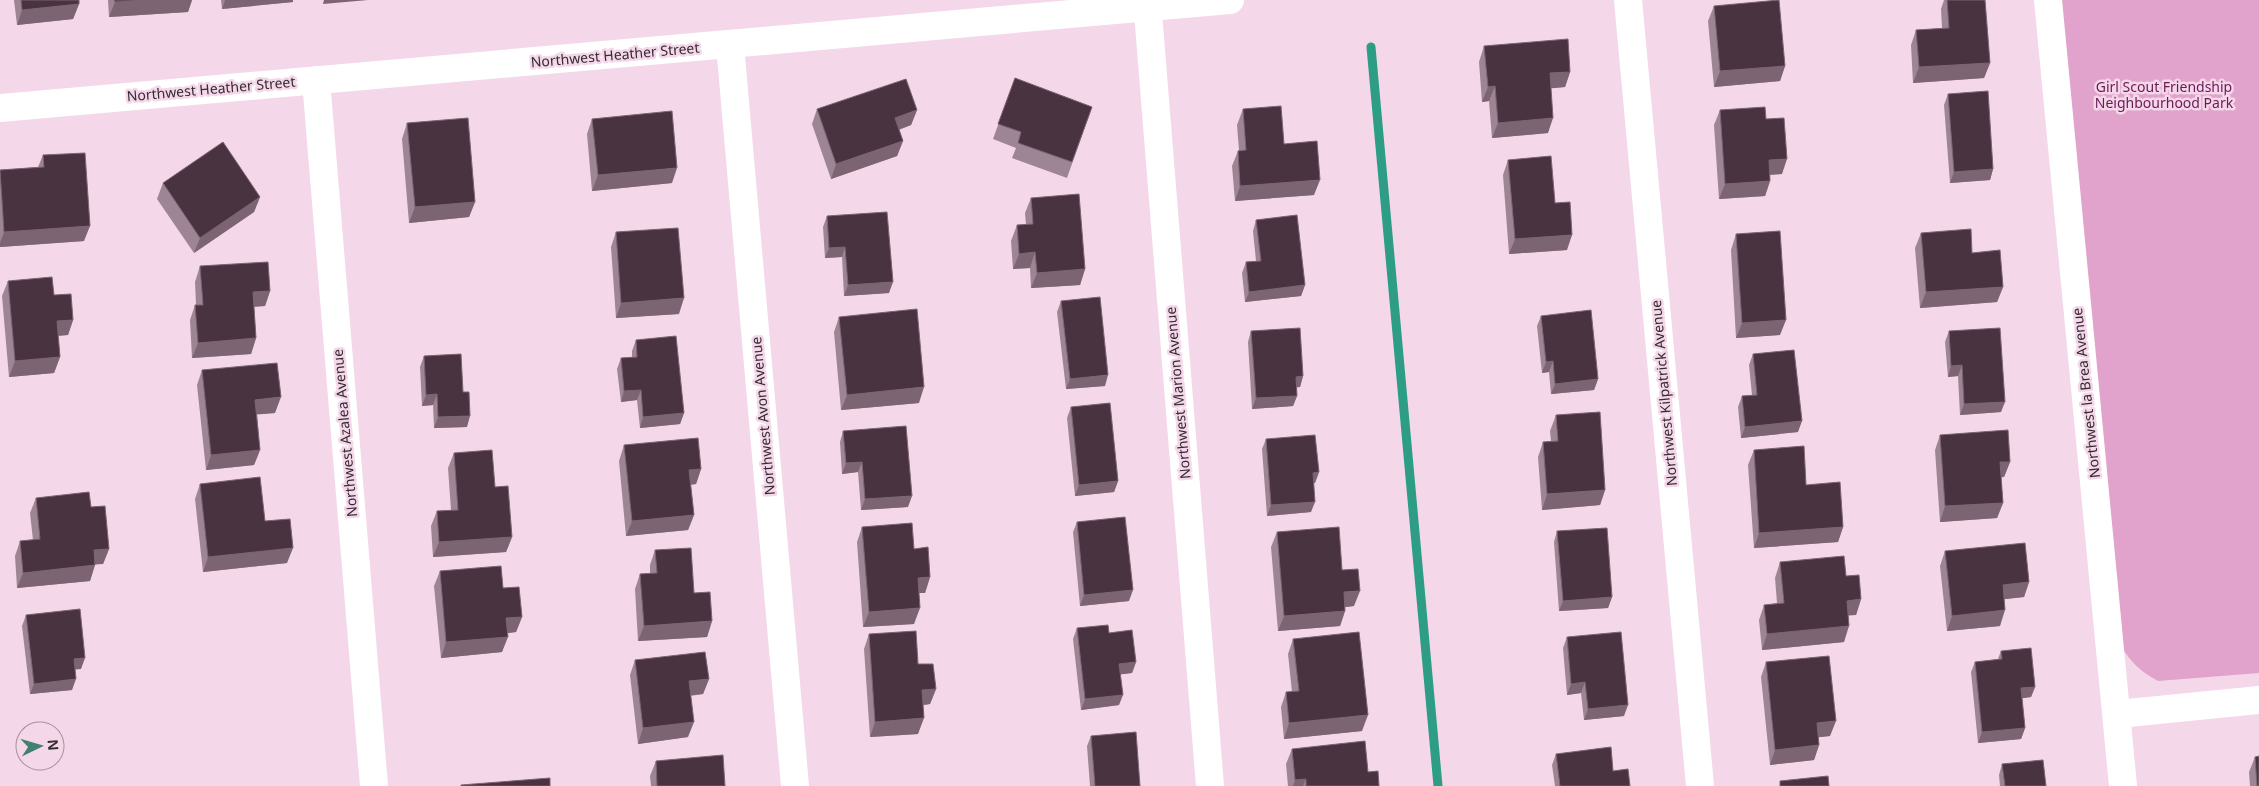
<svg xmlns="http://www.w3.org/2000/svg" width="2259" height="786" viewBox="0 0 2259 786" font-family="'Noto Sans',sans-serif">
<rect width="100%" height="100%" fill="#f4d7e9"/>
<!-- green -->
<path fill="#e1a2cc" d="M2060 0H2259V673L2158 681C2141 672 2132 663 2122 648Z"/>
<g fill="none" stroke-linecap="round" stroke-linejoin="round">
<!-- stream -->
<path stroke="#2e9d85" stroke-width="9" d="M1371 47 1438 786"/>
<!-- minor -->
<path stroke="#fff" stroke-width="28" d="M1147 0 1210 786
M1628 0 1700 786
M2048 0 2123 786
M730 45 795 786
M316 80 374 786
M0 108 1230 0
M2118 714 2259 700"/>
</g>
<!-- wall -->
<path fill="#9e8595" d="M14 0H79V4L73 19 17 25Z
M108 0H192L188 12 109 17Z
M221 0H293V2L222 9Z
M1944 0H1985L1990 63 1984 78 1913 83 1911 45 1916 30 1942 28 1941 9Z
M1714 6 1785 66 1780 81 1714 87 1708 21Z
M1484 46 1570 72 1565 87 1551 88 1548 133 1492 138 1489 101 1482 102 1479 62Z
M1015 78 1092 107 1067 178 1012 158 1016 148 993 139Z
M1948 94 1993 169 1990 180 1950 183 1944 105Z
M817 109 917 110 911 125 899 130 903 141 897 156 831 179 812 124Z
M1243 109 1284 144 1314 195 1235 201 1232 166 1238 151 1239 150 1237 125Z
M1720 110 1766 119 1782 174 1770 175V181L1765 196 1719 199 1714 125Z
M592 119 672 183 592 191 587 134Z
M407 123 475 202 469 217 409 223 402 139Z
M43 155 84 241 0 247V170L38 167Z
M1508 160 1555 203 1567 250 1509 254 1503 175Z
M163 183 260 197 254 212 194 253 157 199Z
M1031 198 1085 269 1080 285 1031 288 1030 268 1013 269 1011 241 1017 225H1026L1025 213Z
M827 216 889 293 844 296 842 257 825 258 823 227Z
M1256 220 1305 285 1301 296 1245 302 1242 273 1246 262 1256 261 1253 231Z
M616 232 679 314 616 318 611 247Z
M1921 233 1972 253 2003 287 1997 302 1920 308 1915 248Z
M1736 234 1780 335 1736 338 1731 250Z
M200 266 270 291 265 306 254 307 256 338 251 354 192 358 190 320 195 305H196L195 282Z
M8 281 54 295 73 320 68 335 58 336 60 357 54 373 9 377 2 296Z
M1061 301 1105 386 1066 389 1057 312Z
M1541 316 1598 379 1594 390 1551 394 1549 372 1542 373 1537 326Z
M839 317 919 403 841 410 834 332Z
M1251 331 1303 376 1300 387H1297V396L1293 406 1252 409 1248 342Z
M1949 331 2001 412 1960 415 1958 376 1948 377 1945 342Z
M636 340 684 413 680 424 640 428 637 400 621 402 617 369 621 358 632 357V351Z
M1753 354 1798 432 1741 438 1738 407 1742 396 1752 395 1749 365Z
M424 356 463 392 467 427 434 428 433 405 422 406 420 367Z
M202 370 275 413 257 414 260 450 254 465 206 470 197 385Z
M1071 407 1118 481 1114 492 1075 496 1067 418Z
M1556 415 1605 490 1600 505 1542 510 1538 457 1543 442 1551 441 1550 431Z
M843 431 908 507 861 510 858 472 842 474 840 442Z
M1940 435 2010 462 2004 477H2001L2003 503 1997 518 1940 522 1935 450Z
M1266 439 1319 472 1315 483H1314L1311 512 1267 516 1262 449Z
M624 445 701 469 696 484 691 485 694 515 688 530 626 536 619 461Z
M1754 450 1806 485 1843 527 1838 542 1754 548 1748 465Z
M454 453 495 487 512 537 506 552 433 557 431 526 437 511 451 510 448 468Z
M200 484 265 521 287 563 203 572 195 499Z
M36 498 91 507 109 549 103 564H95L90 581 17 588 15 556 20 541 33 540 30 513Z
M1077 522 1129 601 1080 606 1073 532Z
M862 527 914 549 930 577 925 593H919L914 624 863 627 857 542Z
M1557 531 1612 597 1608 608 1559 611 1554 542Z
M1277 532 1342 570 1354 606 1345 607V611L1340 626 1278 631 1271 547Z
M655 550 694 593 712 621 707 637 638 641 635 589 640 574 650 573V565Z
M1945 551 2029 582 2024 597 2004 599 2000 626 1947 631 1940 566Z
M1780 562 1846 576 1861 599 1856 615H1848L1844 642 1762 650 1759 620 1764 605 1777 603 1775 578Z
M440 571 503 588 522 617 516 632 507 633 502 652 441 658 434 586Z
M26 615 81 669H75L72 690 30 694 22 626Z
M1077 628 1109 633 1136 662 1132 673 1121 674 1119 705 1081 710 1073 639Z
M869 634 918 664 936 689 930 704 923 705 918 734 870 737 864 649Z
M1567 637 1624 716 1584 720 1581 693 1567 695 1563 648Z
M1293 639 1362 731 1284 739 1281 707 1286 692H1292L1288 654Z
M2001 651 2035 687 2031 697 2022 698 2025 728 2021 739 1978 743 1971 672 1975 662 1998 659Z
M635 660 709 679 703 694 690 696 688 737 638 744 630 675Z
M1766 662 1830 736 1818 737 1819 745 1814 760 1770 765 1761 677Z
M1091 736 1140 786H1090L1087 746Z
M1292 749 1368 772 1379 786H1288L1286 764Z
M1556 754 1613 771 1630 786H1555L1552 765Z
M2255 757 2259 786H2250L2249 772Z
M656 761 725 786H651L650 776Z
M2002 764 2046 786H2000L1999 775Z"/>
<!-- shaded-wall -->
<path fill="#7c6473" d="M145 0H192L188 12 109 17 115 2Z
M225 0H293V2L222 9Z
M324 0H368L323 4Z
M79 4 73 19 17 25 22 10Z
M1990 63 1984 78 1913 83 1919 67Z
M1785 66 1780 81 1714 87 1720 71Z
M1570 72 1565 87 1544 89 1550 73Z
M1495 86 1489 101 1482 102 1488 87Z
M917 110 911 125 889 133 895 118Z
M1553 118 1548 133 1492 138 1498 123Z
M903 141 897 156 831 179 836 164Z
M1787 159 1782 174 1763 175 1769 160Z
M677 168 672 183 592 191 598 175Z
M1993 169 1990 180 1950 183 1954 172Z
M1320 180 1314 195 1235 201 1240 186Z
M1770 181 1765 196 1719 199 1725 184Z
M260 197 254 212 194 253 200 238Z
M475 202 469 217 409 223 415 207Z
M90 226 84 241 0 247V243L4 232Z
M1572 235 1567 250 1509 254 1515 239Z
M845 247 842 257 825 258 829 248Z
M1035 252 1030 268 1013 269 1019 254Z
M1085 269 1080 285 1031 288 1037 273Z
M893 282 889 293 844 296 848 285Z
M1305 285 1301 296 1245 302 1249 292Z
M2003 287 1997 302 1920 308 1926 292Z
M270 291 265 306 247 307 253 292Z
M684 298 679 314 616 318 621 303Z
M73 320 68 335 52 336 57 321Z
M1786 320 1780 335 1736 338 1742 323Z
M256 338 251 354 192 358 198 343Z
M60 357 54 373 9 377 15 361Z
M1553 361 1549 372 1542 373 1546 362Z
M1962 365 1958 376 1948 377 1951 366Z
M1108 375 1105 386 1066 389 1070 379Z
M1303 376 1300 387 1292 388 1296 377Z
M1598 379 1594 390 1551 394 1555 384Z
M924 387 919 403 841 410 847 395Z
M641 390 637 400 621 402 624 391Z
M437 394 433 405 422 406 426 395Z
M1297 396 1293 406 1252 409 1256 398Z
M281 397 275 413 250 415 255 400Z
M2005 402 2001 412 1960 415 1964 404Z
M684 413 680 424 640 428 643 417Z
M470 416 467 427 434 428 438 417Z
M1802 421 1798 432 1741 438 1745 427Z
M260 450 254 465 206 470 211 455Z
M862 462 858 472 842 474 846 463Z
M2000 462H2010L2004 477 1994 478Z
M701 469 696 484 684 485 689 470Z
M1319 472 1315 483H1309L1313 473Z
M1118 481 1114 492 1075 496 1079 485Z
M1605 490 1600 505 1542 510 1547 494Z
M912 496 908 507 861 510 865 499Z
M1315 502 1311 512 1267 516 1271 505Z
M2003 503 1997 518 1940 522 1945 506Z
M694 515 688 530 626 536 632 521Z
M1843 527 1838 542 1754 548 1759 533Z
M512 537 506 552 433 557 439 542Z
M293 548 287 563 203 572 208 557Z
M109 549 103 564 88 565 94 550Z
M95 565 90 581 17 588 23 573Z
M930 577 925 593H912L918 578Z
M2029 582 2024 597 1997 600 2003 585Z
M1133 590 1129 601 1080 606 1084 595Z
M1360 591 1354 606 1338 608 1344 592Z
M1612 597 1608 608 1559 611 1563 601Z
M1861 599 1856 615 1841 616 1847 601Z
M920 608 914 624 863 627 869 612Z
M2005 610 2000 626 1947 631 1952 616Z
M1345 611 1340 626 1278 631 1284 616Z
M522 617 516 632 500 634 506 618Z
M712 621 707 637 638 641 644 626Z
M1849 626 1844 642 1762 650 1767 634Z
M508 637 502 652 441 658 446 642Z
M85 658 81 669 70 670 74 659Z
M1136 662 1132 673 1116 675 1119 664Z
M76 679 72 690 30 694 34 684Z
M709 679 703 694 683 696 689 681Z
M1585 682 1581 693 1567 695 1571 684Z
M2035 687 2031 697 2017 699 2021 688Z
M936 689 930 704 916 706 922 690Z
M1123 695 1119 705 1081 710 1085 699Z
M1628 705 1624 716 1584 720 1588 709Z
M1368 715 1362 731 1284 739 1289 723Z
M924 718 918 734 870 737 875 722Z
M1836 721 1830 736 1812 738 1817 723Z
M694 722 688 737 638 744 643 728Z
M2025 728 2021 739 1978 743 1982 732Z
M1819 745 1814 760 1770 765 1775 750Z
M1306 779 1303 786H1293L1295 780Z"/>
<!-- building -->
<path fill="#493341" stroke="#7c6473" d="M21 0H79V4L22 10Z
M114 0H145L115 2Z
M1779 0 1785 66 1720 71 1714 6Z
M1947 0H1985L1990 63 1919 67 1916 30 1949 28Z
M1568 39 1570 72 1550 73 1553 118 1498 123 1495 86 1488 87 1484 46Z
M1015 78 1092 107 1072 162 1018 143 1021 132 998 124Z
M906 79 917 110 895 118 903 141 836 164 817 109Z
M1988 91 1993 169 1954 172 1948 94Z
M1281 106 1284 144 1317 141 1320 180 1240 186 1238 151 1246 150 1243 109Z
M1765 107 1766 119 1784 118 1787 159 1769 160 1770 181 1725 184 1720 110Z
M672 111 677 168 598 175 592 119Z
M468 118 475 202 415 207 407 123Z
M223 142 260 197 200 238 163 183Z
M85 153 90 226 4 232 0 170 44 167 43 155Z
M1551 156 1555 203 1570 202 1572 235 1515 239 1508 160Z
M1079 194 1085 269 1037 273 1035 252 1019 254 1017 225 1033 224 1031 198Z
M887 212 893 282 848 285 845 247 829 248 827 216Z
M1297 215 1305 285 1249 292 1246 262 1261 261 1256 220Z
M678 228 684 298 621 303 616 232Z
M1971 229 1972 253 2000 250 2003 287 1926 292 1921 233Z
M1780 231 1786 320 1742 323 1736 234Z
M268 262 270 291 253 292 256 338 198 343 195 305H203L200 266Z
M52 277 54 295 71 294 73 320 57 321 60 357 15 361 8 281Z
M1100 297 1108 375 1070 379 1061 301Z
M917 309 924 387 847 395 839 317Z
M1591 310 1598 379 1555 384 1553 361 1546 362 1541 316Z
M1300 328 1303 376 1296 377 1297 396 1256 398 1251 331Z
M2000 328 2005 402 1964 404 1962 365 1951 366 1949 331Z
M676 336 684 413 643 417 641 390 624 391 621 358 637 357 636 340Z
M1794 350 1802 421 1745 427 1742 396 1757 395 1753 354Z
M461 354 463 392H469L470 416 438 417 437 394 426 395 424 356Z
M277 363 281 397 255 400 260 450 211 455 202 370Z
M1110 403 1118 481 1079 485 1071 407Z
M1600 412 1605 490 1547 494 1543 442 1558 441 1556 415Z
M906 426 912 496 865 499 862 462 846 463 843 431Z
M2008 430 2010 462H2000L2003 503 1945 506 1940 435Z
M1315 435 1319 472 1313 473 1315 502 1271 505 1266 439Z
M698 438 701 469 689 470 694 515 632 521 624 445Z
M1804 446 1806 485 1840 482 1843 527 1759 533 1754 450Z
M492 450 495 487 508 486 512 537 439 542 437 511 458 510 454 453Z
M260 477 265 521 290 519 293 548 208 557 200 484Z
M89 492 91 507 105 506 109 549 94 550 95 565 23 573 20 541 40 539 36 498Z
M1125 517 1133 590 1084 595 1077 522Z
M912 523 914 549 928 547 930 577 918 578 920 608 869 612 862 527Z
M1339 527 1342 570 1358 569 1360 591 1344 592 1345 611 1284 616 1277 532Z
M1607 528 1612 597 1563 601 1557 531Z
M2025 543 2029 582 2003 585 2005 610 1952 616 1945 551Z
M691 548 694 593 710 592 712 621 644 626 640 574 657 573 655 550Z
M1844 556 1846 576 1859 575 1861 599 1847 601 1849 626 1767 634 1764 605 1784 603 1780 562Z
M501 566 503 588 519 587 522 617 506 618 508 637 446 642 440 571Z
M80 609 85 658 74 659 76 679 34 684 26 615Z
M1108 625 1109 633 1132 630 1136 662 1119 664 1123 695 1085 699 1077 628Z
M916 631 918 664H933L936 689 922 690 924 718 875 722 869 634Z
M1359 632 1368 715 1289 723 1286 692 1299 691 1293 639Z
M1621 632 1628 705 1588 709 1585 682 1571 684 1567 637Z
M2031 648 2035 687 2021 688 2025 728 1982 732 1975 662 2002 659 2001 651Z
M705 652 709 679 689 681 694 722 643 728 635 660Z
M1829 656 1836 721 1817 723 1819 745 1775 750 1766 662Z
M1136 732 1140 786H1095L1091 736Z
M1365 741 1368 772 1378 771 1379 786H1306V779L1295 780 1292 749Z
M1611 747 1613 771 1628 769 1630 786H1560L1556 754Z
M723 755 725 786H657L656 761Z
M2259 756V786H2257L2255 757Z
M2043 760 2046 786H2005L2002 764Z
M1828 776 1829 786H1780V781Z
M550 778V786H461V785Z"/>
<g text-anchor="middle" stroke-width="5" stroke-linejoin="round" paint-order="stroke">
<!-- street labels -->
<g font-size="14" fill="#352b31" stroke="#f4d7e9">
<text transform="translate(615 55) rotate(-5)" y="5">Northwest Heather Street</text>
<text transform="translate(211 89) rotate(-5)" y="5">Northwest Heather Street</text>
<text transform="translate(1178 393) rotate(-95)" y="5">Northwest Marion Avenue</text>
<text transform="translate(1664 393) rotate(-95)" y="5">Northwest Kilpatrick Avenue</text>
<text transform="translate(2086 393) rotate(-96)" y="5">Northwest la Brea Avenue</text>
<text transform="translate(763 416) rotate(-95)" y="5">Northwest Avon Avenue</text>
<text transform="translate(345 433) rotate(-95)" y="5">Northwest Azalea Avenue</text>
</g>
<!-- park labels -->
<g font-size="14" fill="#6c1957" stroke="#f4d7e9">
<text x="2164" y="92">Girl Scout Friendship<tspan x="2164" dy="16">Neighbourhood Park</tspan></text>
</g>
</g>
<!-- north arrow -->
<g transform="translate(40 746) rotate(85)"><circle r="24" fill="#f4d7e9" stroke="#a8929f"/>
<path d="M0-4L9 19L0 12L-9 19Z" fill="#418170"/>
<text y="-8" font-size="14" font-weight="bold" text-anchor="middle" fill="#352b31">N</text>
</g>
</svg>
